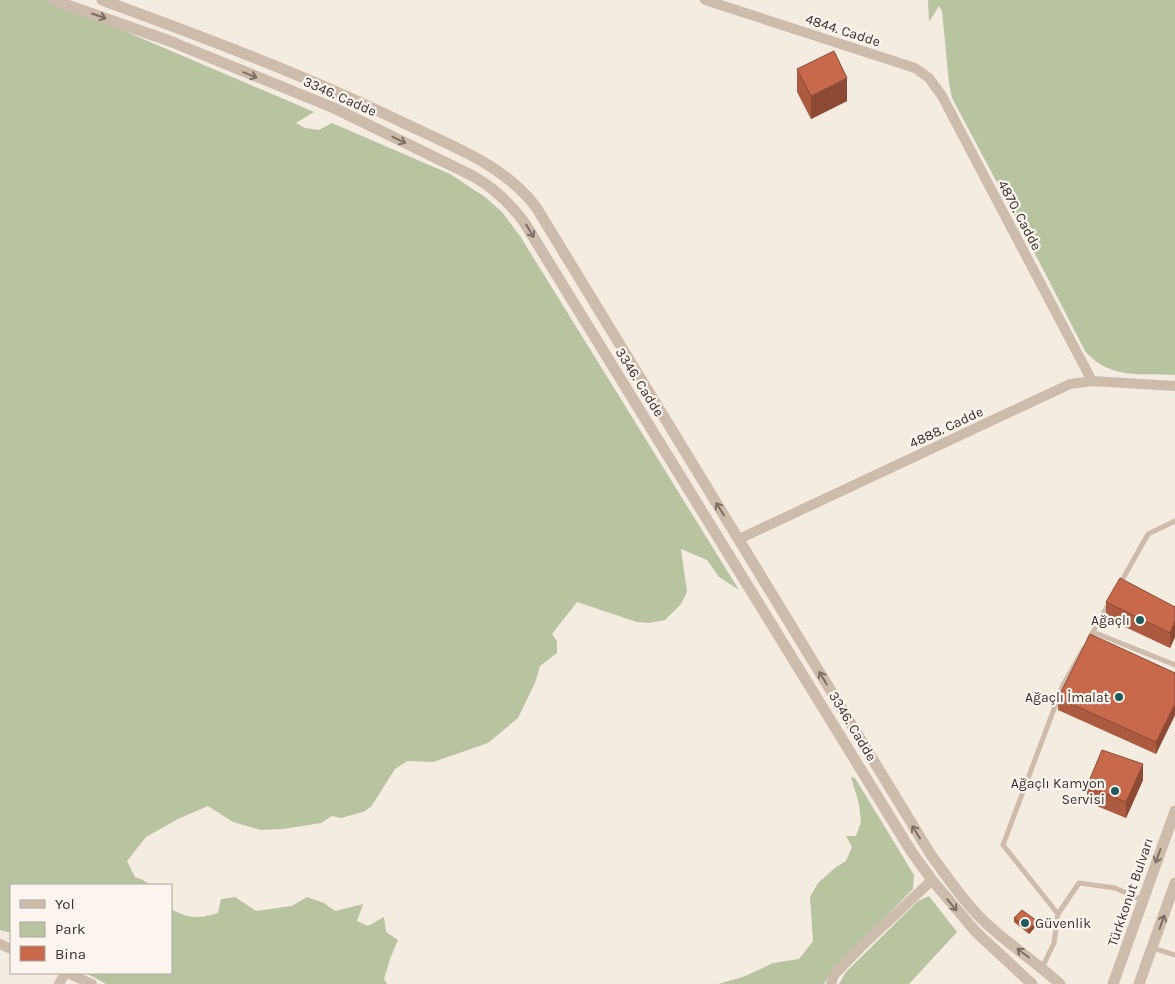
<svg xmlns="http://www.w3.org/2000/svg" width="1175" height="984" viewBox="0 0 1175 984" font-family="Karla,sans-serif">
<rect width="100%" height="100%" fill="#f4ebe1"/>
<!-- green -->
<path fill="#b8c4a0" d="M0 0H52L314 112 296 123 305 128 319 130 332 123 450 174 485 197 502 212 520 236 739 590 719 577 707 560 681 549 687 592 681 604 665 620 649 623 637 622 577 602 552 634 557 641V653L540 666 535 683 518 718 488 743 433 762 407 761 395 769 371 807 363 812 341 818 332 816 321 823 283 829 261 830 233 822 208 806 178 819 146 837 127 861 135 877 143 880 150 885H11V933L0 930Z
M928 0H1175V375C1141 373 1110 380 1085 351L1043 269 952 98 949 83 942 11 939 6 929 22Z
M851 777 855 778 914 875 913 889 834 969 824 984H718L743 977 773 963 799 959 813 941 810 897 818 883 836 867 846 861 852 847 846 836H856L861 822 859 804Z
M929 896 957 932 909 984H839L846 972 918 901Z
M235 897 256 911 292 906 307 897 324 903 335 911 363 904 357 921 368 926 384 917 386 932 398 940 390 959 384 979 387 984H106L86 973H171V909C190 919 197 919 218 913L221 899Z"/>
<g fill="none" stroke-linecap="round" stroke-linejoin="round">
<!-- service -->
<path stroke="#cdbbac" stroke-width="5" d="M1120 584 1148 534 1175 521
M1093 632 1175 665
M1089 639 1108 605
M1058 914 1079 883 1115 888 1142 900
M1153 948 1175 955
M1042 968 1054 943 1058 914 1003 845 1063 685 1084 648"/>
<!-- minor -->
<path stroke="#cdbbac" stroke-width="10" d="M705 0 915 68 929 78 942 96 1092 381
M739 539 1070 384 1092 381 1175 386
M0 944 11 949
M67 973 92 984
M59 984 65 973
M831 984 834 975 863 945 932 880"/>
<!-- tertiary -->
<path stroke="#cdbbac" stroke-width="11" d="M53 0 167 40 334 108 473 176C494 188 510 203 524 222L911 851 932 880 976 932 1032 984
M102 0C206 38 310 77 410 126 455 147 505 166 536 207L931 855C949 879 966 905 988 925 1011 946 1037 963 1060 984
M1113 984 1175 811
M1139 984 1175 883"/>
</g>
<!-- wall -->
<path fill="#ac5a40" d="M797 69 847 101 811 119 797 92Z
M1106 602 1175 607V637L1170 648 1106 618Z
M1175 673V715L1156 754 1058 710V698Z
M1143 780 1126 818 1087 802V786Z
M1014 918 1037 925 1029 934 1014 922Z"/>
<!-- shaded-wall -->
<path fill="#8c4a34" d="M847 78V101L811 119V96Z
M1175 621V637L1170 648V633Z
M1175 704V715L1156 754V742Z
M1143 764V780L1126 818V802Z
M1037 921V925L1029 934V930Z"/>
<!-- building -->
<path fill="#c8694b" stroke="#8c4a34" d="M834 51 847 78 811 96 797 69Z
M1120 578 1175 607V621L1170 633 1106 602Z
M1090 634 1175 673V704L1156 742 1058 698Z
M1102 750 1143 764 1126 802 1087 786Z
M1022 910 1037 921 1029 930 1014 918Z"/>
<!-- one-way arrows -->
<defs><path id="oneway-shaft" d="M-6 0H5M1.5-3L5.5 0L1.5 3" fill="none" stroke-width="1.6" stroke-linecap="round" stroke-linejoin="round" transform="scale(1.25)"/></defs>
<g stroke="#7d6f65">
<use href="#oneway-shaft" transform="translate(99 16) rotate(19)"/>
<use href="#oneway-shaft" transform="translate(250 75) rotate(22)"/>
<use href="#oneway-shaft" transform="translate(399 140) rotate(26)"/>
<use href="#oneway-shaft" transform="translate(530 231) rotate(59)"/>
<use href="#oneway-shaft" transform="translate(720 509) rotate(-122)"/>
<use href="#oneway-shaft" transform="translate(823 678) rotate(-121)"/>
<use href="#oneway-shaft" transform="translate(916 832) rotate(-122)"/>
<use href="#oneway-shaft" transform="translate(1158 856) rotate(110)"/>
<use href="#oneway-shaft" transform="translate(952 905) rotate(50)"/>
<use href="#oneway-shaft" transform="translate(1162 922) rotate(-70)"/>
<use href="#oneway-shaft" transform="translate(1023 953) rotate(-143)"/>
</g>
<!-- markers -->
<g fill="#1f5a5e" stroke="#fbf5ee" stroke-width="2">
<circle cx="1140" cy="620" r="5"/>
<circle cx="1119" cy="697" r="5"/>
<circle cx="1115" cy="791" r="5"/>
<circle cx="1025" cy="923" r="5"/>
</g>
<g text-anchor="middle" stroke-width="4.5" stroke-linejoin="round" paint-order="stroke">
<!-- street labels -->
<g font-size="14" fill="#3b302b" stroke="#fbf5ee">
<text transform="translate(843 30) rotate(18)" y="5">4844. Cadde</text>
<text transform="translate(340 96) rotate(24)" y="5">3346. Cadde</text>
<text transform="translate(1020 215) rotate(62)" y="5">4870. Cadde</text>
<text transform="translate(640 382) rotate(58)" y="5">3346. Cadde</text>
<text transform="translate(946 427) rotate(-25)" y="5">4888. Cadde</text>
<text transform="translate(853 726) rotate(59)" y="5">3346. Cadde</text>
<text transform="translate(1130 892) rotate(-71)" y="5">Türkkonut Bulvarı</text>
</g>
<!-- poi labels -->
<g font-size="14" fill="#3b302b" stroke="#fbf5ee" text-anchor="end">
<text x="1130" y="625">Ağaçlı</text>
<text x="1109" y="702">Ağaçlı İmalat</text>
<text x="1105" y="788">Ağaçlı Kamyon<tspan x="1105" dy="16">Servisi</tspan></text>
<text x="1035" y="928" text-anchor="start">Güvenlik</text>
</g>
</g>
<!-- legend -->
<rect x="10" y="884" width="162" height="90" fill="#fbf5ee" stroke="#aea6a0"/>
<rect x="20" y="900" width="25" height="8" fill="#cdbbac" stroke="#aea6a0"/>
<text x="55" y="909" font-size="15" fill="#3b302b">Yol</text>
<rect x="20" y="922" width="25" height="15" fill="#b8c4a0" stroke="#aea6a0"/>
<text x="55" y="934" font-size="15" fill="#3b302b">Park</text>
<rect x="20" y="946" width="25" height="15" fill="#c8694b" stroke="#aea6a0"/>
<text x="55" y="959" font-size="15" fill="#3b302b">Bina</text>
</svg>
